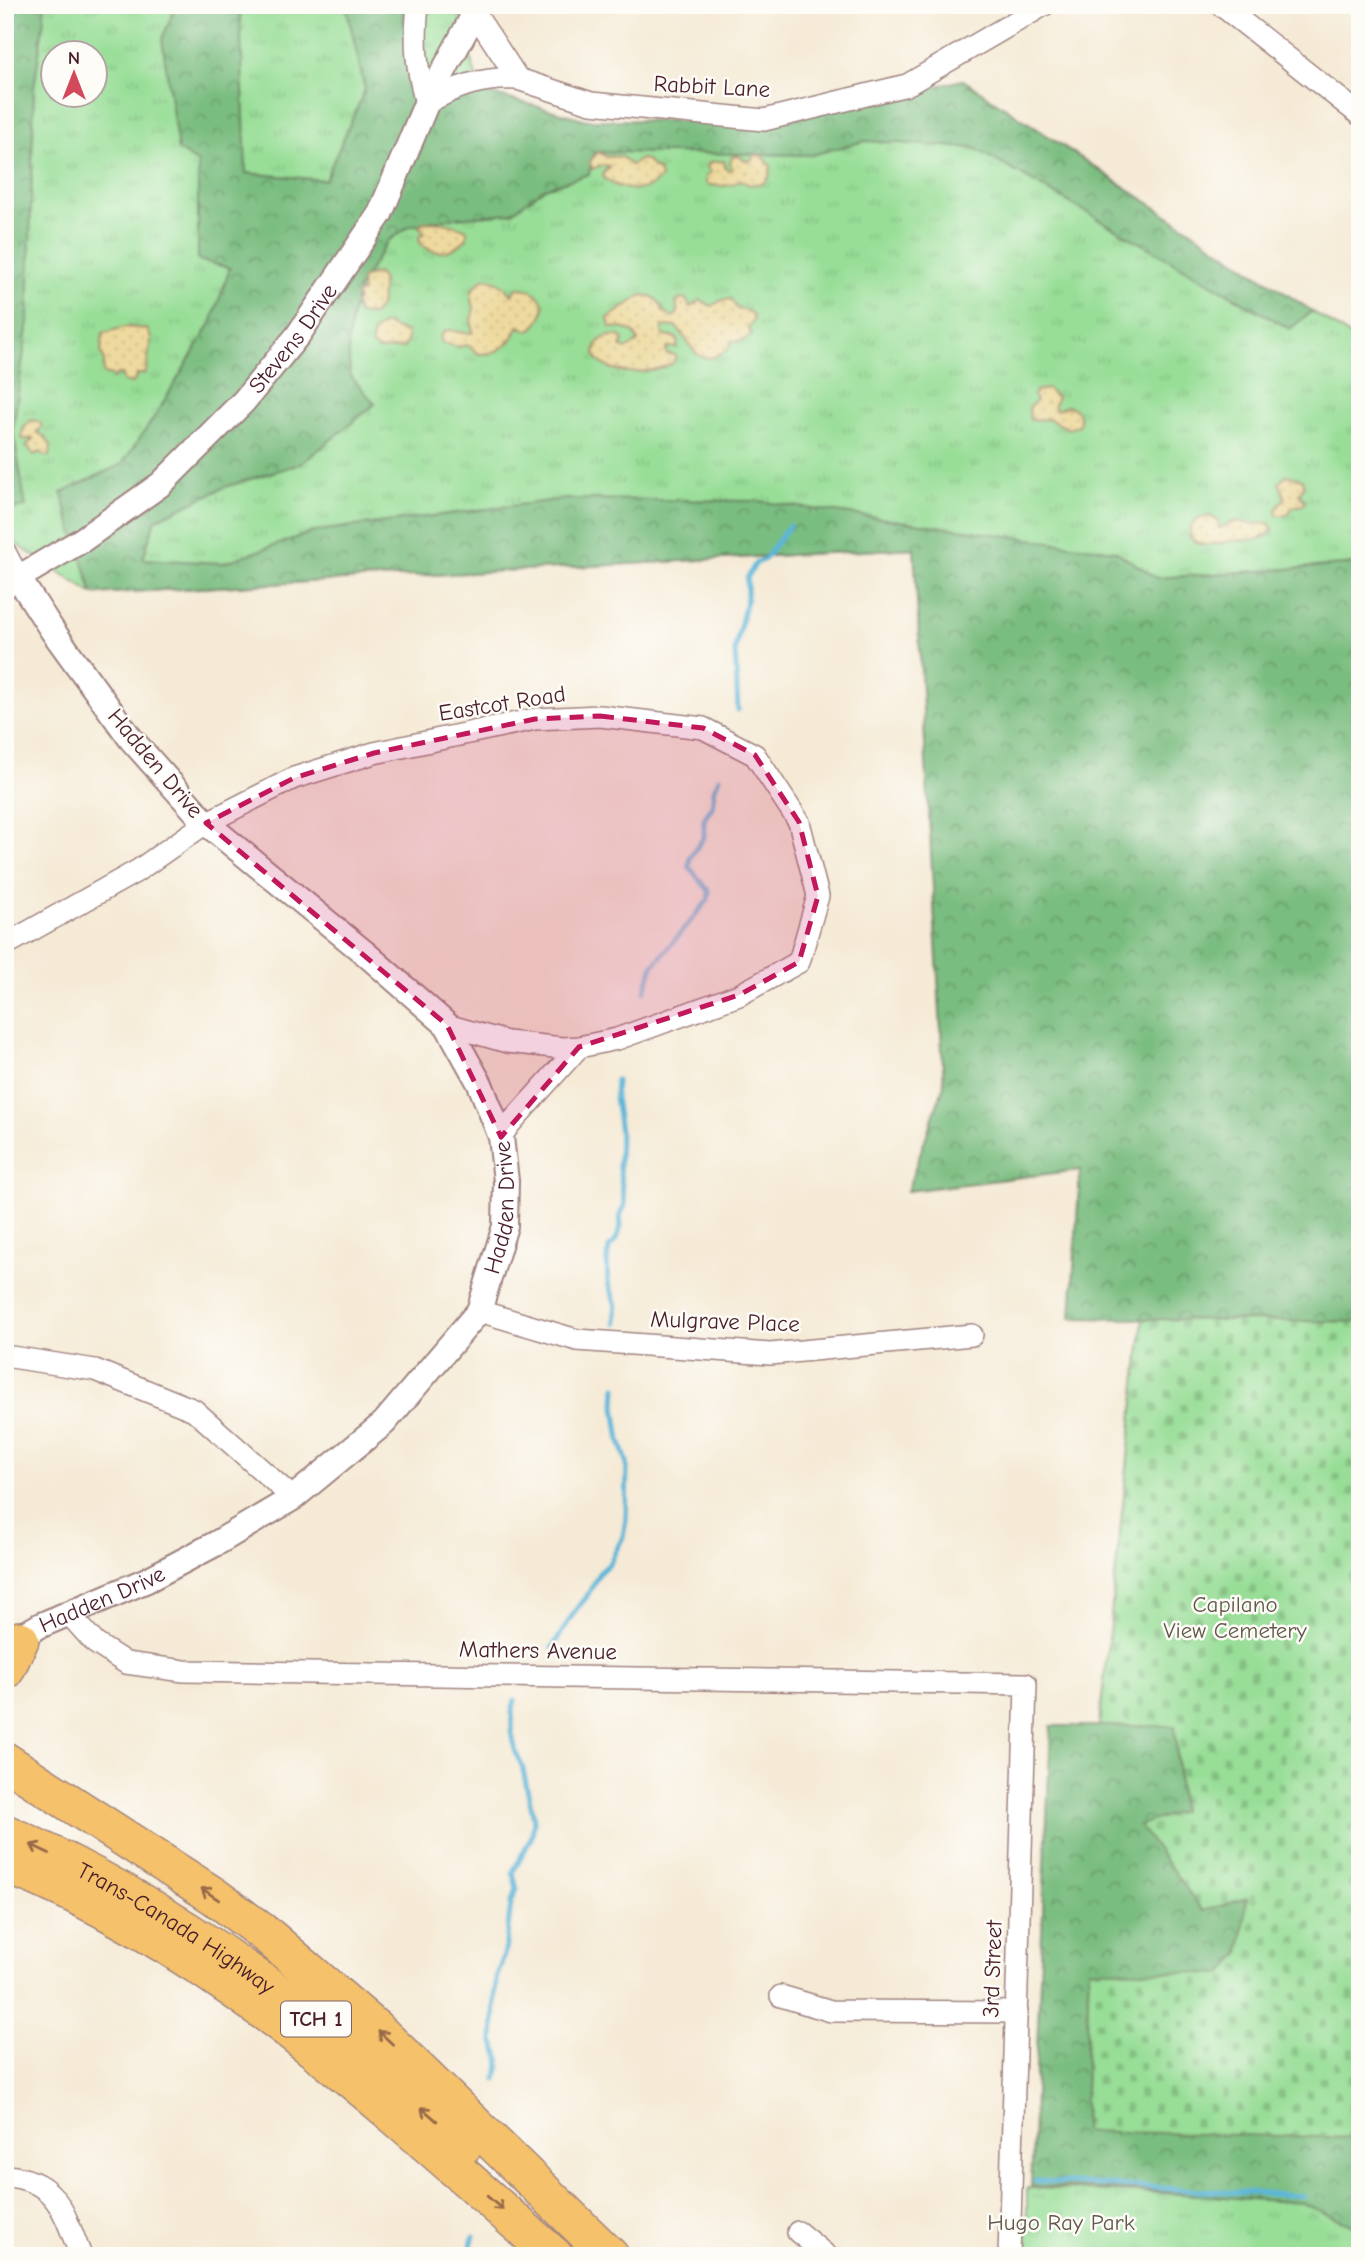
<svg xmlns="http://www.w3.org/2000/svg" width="1365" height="2261" viewBox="0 0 1365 2261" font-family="'Comic Neue',sans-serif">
<defs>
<pattern id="grass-tufts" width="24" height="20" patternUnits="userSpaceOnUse" patternTransform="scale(1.75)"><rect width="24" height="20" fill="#98de97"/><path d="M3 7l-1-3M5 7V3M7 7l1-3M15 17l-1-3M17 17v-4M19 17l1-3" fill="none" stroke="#84be82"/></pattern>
<pattern id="forest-crowns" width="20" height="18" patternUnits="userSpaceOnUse" patternTransform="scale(1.75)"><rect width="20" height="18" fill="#7abd80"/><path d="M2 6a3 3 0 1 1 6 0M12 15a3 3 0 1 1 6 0" fill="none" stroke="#669969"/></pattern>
<pattern id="sand-dots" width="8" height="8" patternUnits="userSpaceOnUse" patternTransform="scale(1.75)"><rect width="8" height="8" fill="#eeda9e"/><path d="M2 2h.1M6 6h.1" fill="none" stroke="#cebb88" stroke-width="1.8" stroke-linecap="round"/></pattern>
<pattern id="cemetery-stones" width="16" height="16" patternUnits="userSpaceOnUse" patternTransform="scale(1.75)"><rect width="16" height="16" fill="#98de97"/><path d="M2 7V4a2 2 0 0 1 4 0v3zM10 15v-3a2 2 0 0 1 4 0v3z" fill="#84be82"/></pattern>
</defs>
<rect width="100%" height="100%" fill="#fdfcf7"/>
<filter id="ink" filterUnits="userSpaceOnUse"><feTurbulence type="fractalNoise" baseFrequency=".0143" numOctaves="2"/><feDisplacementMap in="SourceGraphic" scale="14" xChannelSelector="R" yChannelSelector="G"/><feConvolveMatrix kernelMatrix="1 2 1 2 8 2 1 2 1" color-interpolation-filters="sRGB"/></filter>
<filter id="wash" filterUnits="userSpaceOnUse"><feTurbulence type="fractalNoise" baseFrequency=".00686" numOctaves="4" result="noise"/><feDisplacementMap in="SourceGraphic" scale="28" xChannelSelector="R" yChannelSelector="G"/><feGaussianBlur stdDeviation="1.57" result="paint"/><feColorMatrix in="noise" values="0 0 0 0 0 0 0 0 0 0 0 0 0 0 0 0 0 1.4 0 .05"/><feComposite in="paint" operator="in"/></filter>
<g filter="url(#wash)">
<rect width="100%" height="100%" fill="#f5ead5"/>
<!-- grass -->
<path fill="url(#grass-tufts)" stroke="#717e61" stroke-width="2" fill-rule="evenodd" d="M5 5H456L480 91 587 120 778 122 963 80 1360 343V564L1157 578 915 548 93 594 5 537ZM52 52H94V94H52Z
M1027 2188 1360 2201V2256H1033V2251L1027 2248Z"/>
<!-- forest -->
<path fill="url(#forest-crowns)" stroke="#626e56" stroke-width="2" d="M5 5H44V18L34 89 28 322 13 430 26 507 5 510Z
M176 5H240L246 173 325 180 365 90 346 5H402L412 88 480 91 587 120 778 122 963 80 1312 311 1290 329 974 148 865 141 812 155 594 152 589 174 545 188 511 213 444 219 410 226 388 241 360 285 352 314 348 341 350 375 375 404 302 463 225 487 155 520 143 559 223 563 316 531 565 499 757 501 1115 551 1157 578 1360 564V1322L1071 1318 1080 1170 907 1191 944 1085 914 548 93 594 61 493 122 464 157 413 211 323 230 268 198 260V163L178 150 162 39Z
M1051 1726H1175L1181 1812 1140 1825 1203 1911 1247 1897 1240 1953 1223 1975 1089 1970 1084 2130 1360 2138V2228L1302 2203 1149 2191 1031 2186Z"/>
<!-- sand -->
<path fill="url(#sand-dots)" stroke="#9c7c64" stroke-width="2" d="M598 152 608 157C624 156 618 154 631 165L641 159 647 160 652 167 659 171 661 178C658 180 656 183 652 185 638 194 614 188 603 177L604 171 609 169V166L604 165 592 169 590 161Z
M755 155H762L771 166 769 177 764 183 749 185 741 180C730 187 721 186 708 185L706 182V176L711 172 707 167 709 162 724 161 726 169 729 170 732 168 730 163 732 157 738 156 749 162Z
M423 222C439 222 452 223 467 230V238C455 252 434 258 420 243L419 236 425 233 419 227Z
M377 273 383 280 380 307 373 315 358 314 355 303 358 300 356 294 362 292 361 279Z
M483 279C495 277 505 286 512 295L517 288C529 287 540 294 544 305 543 316 538 325 529 331L518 326C513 344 497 355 479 354L467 345 459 347 442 343 440 336 446 330C456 329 465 336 473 332L471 320 474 309 471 294 474 287Z
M642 295C655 295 659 301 664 312L673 317 678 313 676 302 682 298 686 299 690 307 700 300 712 306 722 300 731 299 737 309C745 311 753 310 754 320L748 328 752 335 743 340 731 342 729 349C723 351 719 355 714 357 693 363 688 337 676 327L664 326 662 329 663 336 675 337 678 340 677 348 669 347 666 350 667 354 676 355 673 363C652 374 608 379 595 355 595 339 605 335 620 336L624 339 621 347 627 349 638 342C636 327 621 329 610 327L608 318Z
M385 324 407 333V342L404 348 379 350 372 346 373 332Z
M125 327 147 329 151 338 146 372 144 374H138L133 383 124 382 121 374H117L113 379 112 375H105L103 372 104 361 101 352 103 333Z
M1047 389 1057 397 1054 405 1056 410 1067 406C1076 407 1082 416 1079 425L1069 429 1049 419 1030 420 1029 408 1036 401 1033 395 1036 391Z
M31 420 40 422 42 427 37 432 45 437 51 446 50 456H44L41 452 34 455 27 445 33 439H22L23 429Z
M1286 475 1302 479 1304 486 1299 494 1305 501 1303 505 1293 507 1288 515H1277L1276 510 1285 497 1279 483Z
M1210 516 1218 521 1219 528 1237 521 1252 524 1269 523 1273 530C1262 543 1247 539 1232 541 1217 542 1202 551 1190 537V528L1197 519Z"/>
<!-- cemetery -->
<path fill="url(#cemetery-stones)" stroke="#717e61" stroke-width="2" d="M1143 1319 1360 1322V2138L1084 2131 1089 1969 1223 1974 1240 1953 1247 1898 1203 1911 1139 1825 1181 1811 1175 1726H1099Z"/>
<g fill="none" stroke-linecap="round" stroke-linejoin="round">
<!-- stream -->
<path stroke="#5bb5d8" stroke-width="5" d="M738 710 735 649 747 597V578L756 563 765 559 789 526
M645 991 653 966 708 900 709 891 689 867 690 857 704 837V819L712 807 714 790 719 778
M616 1080 615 1097 620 1132 619 1168 625 1205 620 1215 621 1226 617 1238 609 1248 607 1260 608 1283 616 1305V1324
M552 1648 577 1608 586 1598 599 1573 609 1564 623 1537 626 1519 627 1462 620 1441 615 1406 616 1387
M496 2079 500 2067 499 2057 493 2040 496 1979 505 1952 511 1903 517 1889 513 1872 532 1836 534 1820 522 1765 516 1754 512 1734V1713L515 1700
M1035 2181 1303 2196
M468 2256 474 2236"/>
</g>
</g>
<g filter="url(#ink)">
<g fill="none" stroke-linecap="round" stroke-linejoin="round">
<!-- minor casing -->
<g stroke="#a08480" stroke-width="24">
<path id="minor" d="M418 5C414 45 416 65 426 104 456 86 483 77 518 79
M463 5 474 12 518 79 591 103 764 120 907 85 1044 5
M1221 5 1360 115
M5 552 19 579
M5 945 137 871 206 823 294 778 374 753 535 719 600 716 703 728 755 755 799 822 818 896 799 962 739 995 617 1039 579 1047 563 1048 507 1042 447 1025
M501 1137 509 1125 579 1047
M479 1311 577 1340 770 1354 972 1335
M5 1356 95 1370 194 1410 293 1498
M69 1614 95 1643 126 1663 184 1671 1026 1684 1009 2256
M781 1996 831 2011 1017 2012
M5 2176C58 2179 64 2214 81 2256
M798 2232 827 2256"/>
</g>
<!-- tertiary casing -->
<g stroke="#a08480" stroke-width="28">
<g id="tertiary">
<path id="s1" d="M6 585 82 540 161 484 244 401 298 335 380 214 426 104 479 5"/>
<path id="s2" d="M10 1651 27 1633 39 1626 147 1580 217 1543 293 1498 384 1423 479 1311 505 1226 506 1181 501 1137 480 1084 447 1025 366 954 206 823 131 739 52 630 19 579"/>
</g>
</g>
<!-- motorway casing -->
<g stroke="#a08480" stroke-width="40">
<g id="motorway">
<path d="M5 1671 20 1640"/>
<path d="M5 1761 214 1896 269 1937 376 2029 610 2256"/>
<path id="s3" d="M5 1833C182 1910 320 2019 464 2145"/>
<path d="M5 1864C216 1946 387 2109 554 2256"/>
</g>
</g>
<!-- minor -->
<use href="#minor" stroke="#fff" stroke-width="21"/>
<!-- tertiary -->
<use href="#tertiary" stroke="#fff" stroke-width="24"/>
<!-- motorway -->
<use href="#motorway" stroke="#f5c16b" stroke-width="37"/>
</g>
<!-- one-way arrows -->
<defs><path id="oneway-shaft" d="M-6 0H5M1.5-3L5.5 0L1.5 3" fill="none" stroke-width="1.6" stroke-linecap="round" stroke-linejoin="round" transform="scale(1.75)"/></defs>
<g stroke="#976848">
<use href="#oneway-shaft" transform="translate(40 1849) rotate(-155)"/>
<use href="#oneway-shaft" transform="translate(210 1894) rotate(-146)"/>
<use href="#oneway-shaft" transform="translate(386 2038) rotate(-137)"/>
<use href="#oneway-shaft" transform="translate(429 2114) rotate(-139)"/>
<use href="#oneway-shaft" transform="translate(495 2203) rotate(41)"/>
</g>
</g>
<!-- marked area -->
<path fill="#c2185b" fill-opacity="0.2" stroke="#c2185b" stroke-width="5" stroke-dasharray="14 9" stroke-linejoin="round" d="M600 716 703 728 755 755 799 822 818 896 799 962 739 995 579 1047 501 1137 447 1025 206 823 294 778 374 753 535 719Z"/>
<g text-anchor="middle" stroke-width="5" stroke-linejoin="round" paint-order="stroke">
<!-- shield labels -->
<rect fill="#fdfcf7" stroke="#806168" stroke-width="2" x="281" y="2001.5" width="70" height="35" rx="5"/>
<g font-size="21" font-weight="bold" fill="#4a1f2b">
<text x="316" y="2026">TCH 1</text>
</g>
<!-- street labels -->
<g font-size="23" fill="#4a1f2b" stroke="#fdfcf7">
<text transform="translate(712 86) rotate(3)" y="8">Rabbit Lane</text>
<text dy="8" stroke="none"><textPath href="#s1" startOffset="382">Stevens Drive</textPath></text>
<text transform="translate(502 703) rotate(-9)" y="8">Eastcot Road</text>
<text transform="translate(156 763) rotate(50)" y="8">Hadden Drive</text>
<text dy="8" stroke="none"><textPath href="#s2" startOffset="695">Hadden Drive</textPath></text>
<text transform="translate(725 1321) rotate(2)" y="8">Mulgrave Place</text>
<text dy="8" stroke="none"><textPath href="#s2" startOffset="107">Hadden Drive</textPath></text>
<text transform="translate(538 1650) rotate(1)" y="8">Mathers Avenue</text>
<text dy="8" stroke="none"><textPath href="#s3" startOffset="196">Trans-Canada Highway</textPath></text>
<text transform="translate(992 1969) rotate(-88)" y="8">3rd Street</text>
</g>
<!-- park labels -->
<g font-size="23" fill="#61584b" stroke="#fdfcf7">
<text x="1235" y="1612">Capilano<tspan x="1235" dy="26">View Cemetery</tspan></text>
<text x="1061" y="2230">Hugo Ray Park</text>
</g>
</g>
<!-- margin -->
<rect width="1365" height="2261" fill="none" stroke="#fdfcf7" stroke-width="28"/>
<!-- north arrow -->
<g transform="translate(74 74)"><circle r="33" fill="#fdfcf7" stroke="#b5a4a5" stroke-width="2"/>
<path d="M0-5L12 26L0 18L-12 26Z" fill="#d1495b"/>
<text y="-10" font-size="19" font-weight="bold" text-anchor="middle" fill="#4a1f2b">N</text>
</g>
</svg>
